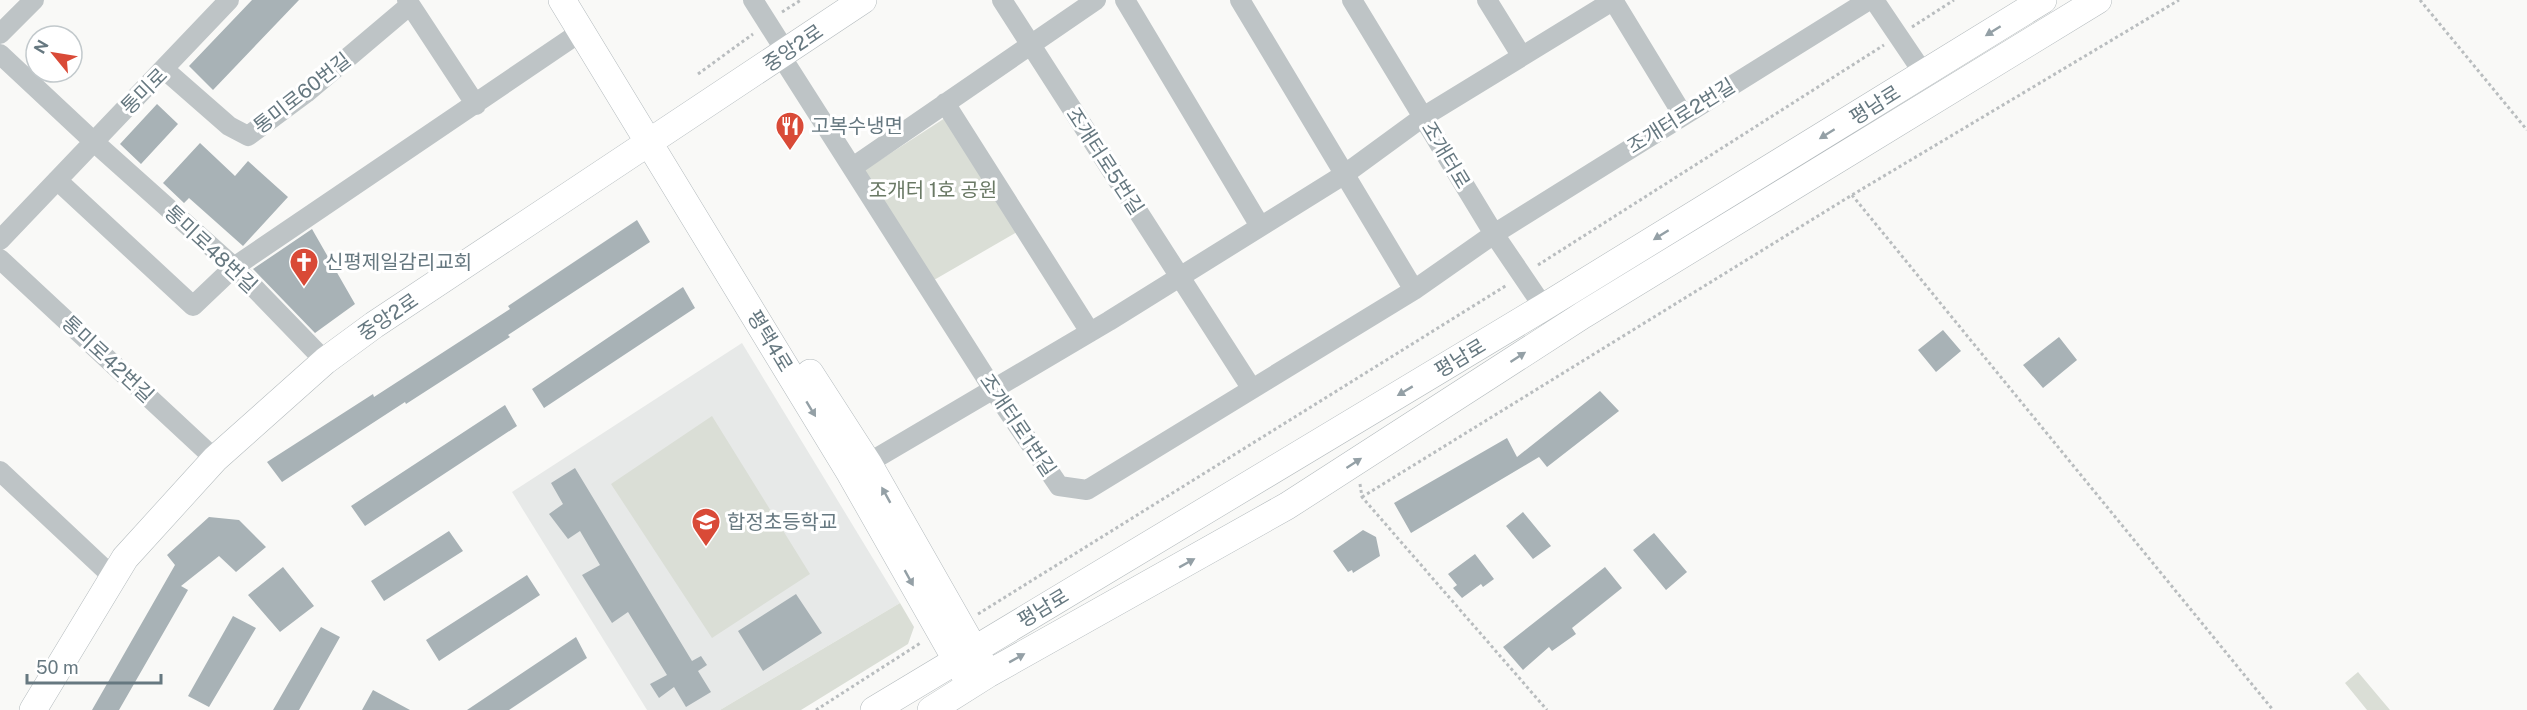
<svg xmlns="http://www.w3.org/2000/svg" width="2527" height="710" viewBox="0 0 2527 710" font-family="'Public Sans','Noto Sans KR',sans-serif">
<rect width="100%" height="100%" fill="#f9f9f7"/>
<!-- built -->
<path fill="#e7e9e8" d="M742 343 900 603 720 710H647L512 492Z"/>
<!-- green -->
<path fill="#daded6" d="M945 118 1017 232 934 280 863 171Z
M712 416 810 574 712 638 611 484Z
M900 603 914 627 908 644 801 710H720Z
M2358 672 2390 710H2367L2345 683Z"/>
<!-- building -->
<path fill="#a8b2b6" d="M252 0H299L213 90 189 66Z
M157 104 178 124 141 164 120 144Z
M200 143 235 176 248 161 288 197 243 246 189 198 184 203 163 183Z
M637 220 650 242 508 335 510 337 406 404 405 402 282 482 267 462 373 394 374 397 510 309 508 306Z
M312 229 355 304 315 333 253 269Z
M683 287 695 308 544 408 532 389Z
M1943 330 1961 351 1936 372 1918 350Z
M2059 337 2077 360 2043 388 2023 365Z
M1600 391 1619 411 1547 467 1539 457 1411 533 1394 503 1507 438 1517 457Z
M505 405 517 426 365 526 351 506Z
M575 468 692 661 701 656 707 665 698 671 711 692 686 707 674 687 659 698 650 684 667 675 628 612 612 623 582 575 600 565 580 531 568 539 549 514 563 504 551 483Z
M1523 512 1551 546 1533 559 1506 526Z
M209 517 239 520 266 547 236 572 219 556 181 586 188 590 119 710H92L175 565 167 555Z
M1363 530 1376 537 1380 556 1353 573 1352 570 1348 572 1333 551Z
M449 531 463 551 384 601 371 581Z
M1654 533 1687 572 1666 590 1633 550Z
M1475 554 1494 579 1483 587 1481 584 1462 598 1453 588 1457 585 1448 574Z
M283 567 314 606 280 632 248 595Z
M1605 567 1622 588 1572 628 1576 634 1552 651 1549 647 1523 670 1503 647Z
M527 575 540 595 439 661 426 640Z
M796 594 822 633 763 671 738 631Z
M233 616 256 628 209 707 188 696Z
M321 627 340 637 299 710H273Z
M576 637 587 658 509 710H467Z
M373 690 410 710H362Z"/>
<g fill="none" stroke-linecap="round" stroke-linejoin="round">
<!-- secondary casing -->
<g stroke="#b3babd" stroke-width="28">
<path id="secondary" d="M562 0 850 473 966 677
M810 373 868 463 983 665
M33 710 125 558 215 459 325 361 374 325 863 0
M874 710 1544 307 2043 0
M931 710 988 674 1287 506 1583 315 2098 0"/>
</g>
<!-- path -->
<path stroke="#b9bdbf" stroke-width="3" stroke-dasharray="3 3" stroke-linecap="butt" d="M2420 0 2527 130
M782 12 801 0
M1912 27 1954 0
M698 74 753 34
M1852 195 2273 710
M1538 265 1884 45
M1360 484 1362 497 1547 710
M1362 497 1852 195 2179 0
M978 614 1507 285
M816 710 922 642"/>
<!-- street -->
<path stroke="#bec4c6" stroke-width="20" d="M407 0 476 105
M753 0 786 52
M1002 0 1252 389
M1125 0 1260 226
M1240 0 1414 290
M1352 0 1494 234 1551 318
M1487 0 1521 55
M1613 0 1683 115
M1874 0 1924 74
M0 34 34 0
M0 54 93 141 234 267 325 361
M781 56 993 389 1059 486 1087 490 1414 290 1494 234 1869 0
M165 70 229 126 248 136 306 93 410 5
M945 103 1090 332
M853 167 1096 0
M57 180 193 306 234 267 582 31
M0 240 229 0
M0 259 215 459
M868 463 1109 321 1345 174 1423 117 1614 0
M0 471 113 577"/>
<!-- secondary -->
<use href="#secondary" stroke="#fff" stroke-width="27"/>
</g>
<!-- one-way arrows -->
<defs><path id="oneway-solid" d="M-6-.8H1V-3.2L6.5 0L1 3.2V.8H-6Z" transform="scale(1.5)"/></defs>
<g fill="#94a0a6">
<use href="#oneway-solid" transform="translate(1993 31) rotate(148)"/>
<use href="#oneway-solid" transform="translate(1827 134) rotate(148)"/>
<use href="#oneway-solid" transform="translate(1661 235) rotate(148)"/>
<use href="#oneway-solid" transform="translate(1518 357) rotate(-33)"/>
<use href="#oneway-solid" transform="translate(1405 391) rotate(149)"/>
<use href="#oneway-solid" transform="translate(811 409) rotate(59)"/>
<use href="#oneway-solid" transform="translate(1354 463) rotate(-33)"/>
<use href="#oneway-solid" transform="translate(886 495) rotate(-119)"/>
<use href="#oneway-solid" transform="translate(1187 563) rotate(-29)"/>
<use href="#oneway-solid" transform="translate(909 578) rotate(61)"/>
<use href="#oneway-solid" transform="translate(1017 658) rotate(-29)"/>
</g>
<!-- icons -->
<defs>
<g id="restaurant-pin" transform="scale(1.5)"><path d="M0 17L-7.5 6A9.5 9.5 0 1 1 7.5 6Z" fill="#d94a37" stroke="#fff"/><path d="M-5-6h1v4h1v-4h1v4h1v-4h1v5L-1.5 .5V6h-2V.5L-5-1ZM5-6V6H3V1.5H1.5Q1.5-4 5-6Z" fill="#fff"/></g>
<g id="church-pin" transform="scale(1.5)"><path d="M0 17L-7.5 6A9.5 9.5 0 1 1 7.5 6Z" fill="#d94a37" stroke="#fff"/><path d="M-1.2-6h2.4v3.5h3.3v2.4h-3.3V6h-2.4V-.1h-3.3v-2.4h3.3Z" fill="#fff"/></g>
<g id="school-pin" transform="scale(1.5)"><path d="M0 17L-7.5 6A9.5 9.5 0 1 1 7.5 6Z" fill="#d94a37" stroke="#fff"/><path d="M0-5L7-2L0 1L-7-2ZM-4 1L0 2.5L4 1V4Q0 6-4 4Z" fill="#fff"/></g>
</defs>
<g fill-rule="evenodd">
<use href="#restaurant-pin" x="790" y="126"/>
<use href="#church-pin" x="304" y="262"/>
<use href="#school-pin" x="706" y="522"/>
</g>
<g text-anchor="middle" stroke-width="6" stroke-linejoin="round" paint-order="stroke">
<!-- street labels -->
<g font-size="20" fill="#667880" stroke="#fff">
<text transform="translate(793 48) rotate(-34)" y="7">중앙2로</text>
<text transform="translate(144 91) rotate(-45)" y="7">통미로</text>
<text transform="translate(302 93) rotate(-38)" y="7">통미로60번길</text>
<text transform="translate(1875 105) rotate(-32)" y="7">평남로</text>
<text transform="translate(1681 116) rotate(-32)" y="7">조개터로2번길</text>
<text transform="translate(1446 155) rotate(59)" y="7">조개터로</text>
<text transform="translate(1105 161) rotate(57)" y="7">조개터로5번길</text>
<text transform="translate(211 249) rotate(43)" y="7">통미로48번길</text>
<text transform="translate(388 317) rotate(-34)" y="7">중앙2로</text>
<text transform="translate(770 341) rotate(59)" y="7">평택4로</text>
<text transform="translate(1460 358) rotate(-31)" y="7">평남로</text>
<text transform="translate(108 359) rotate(43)" y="7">통미로42번길</text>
<text transform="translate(1018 425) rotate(56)" y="7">조개터로1번길</text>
<text transform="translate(1043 608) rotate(-31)" y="7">평남로</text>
</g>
<!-- poi labels -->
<g font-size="20" fill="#667880" stroke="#fff" text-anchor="start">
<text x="811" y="133">고복수냉면</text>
<text x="325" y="269">신평제일감리교회</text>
<text x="727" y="529">합정초등학교</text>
</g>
<!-- park labels -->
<g font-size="20" fill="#6a7965" stroke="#fff">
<text x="933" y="197">조개터 1호 공원</text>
</g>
</g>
<!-- north arrow -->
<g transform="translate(54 54) rotate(300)"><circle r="28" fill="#ffffff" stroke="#c2c9cc" stroke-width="1.5"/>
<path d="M0-4.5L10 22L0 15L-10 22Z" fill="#d94a37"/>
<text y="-9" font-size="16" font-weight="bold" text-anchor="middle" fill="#667880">N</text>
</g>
<!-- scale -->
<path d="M27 674v9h134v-9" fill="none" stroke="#667880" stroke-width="3"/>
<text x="36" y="674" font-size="18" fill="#667880" stroke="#ffffff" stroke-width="4.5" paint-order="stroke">50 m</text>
</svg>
